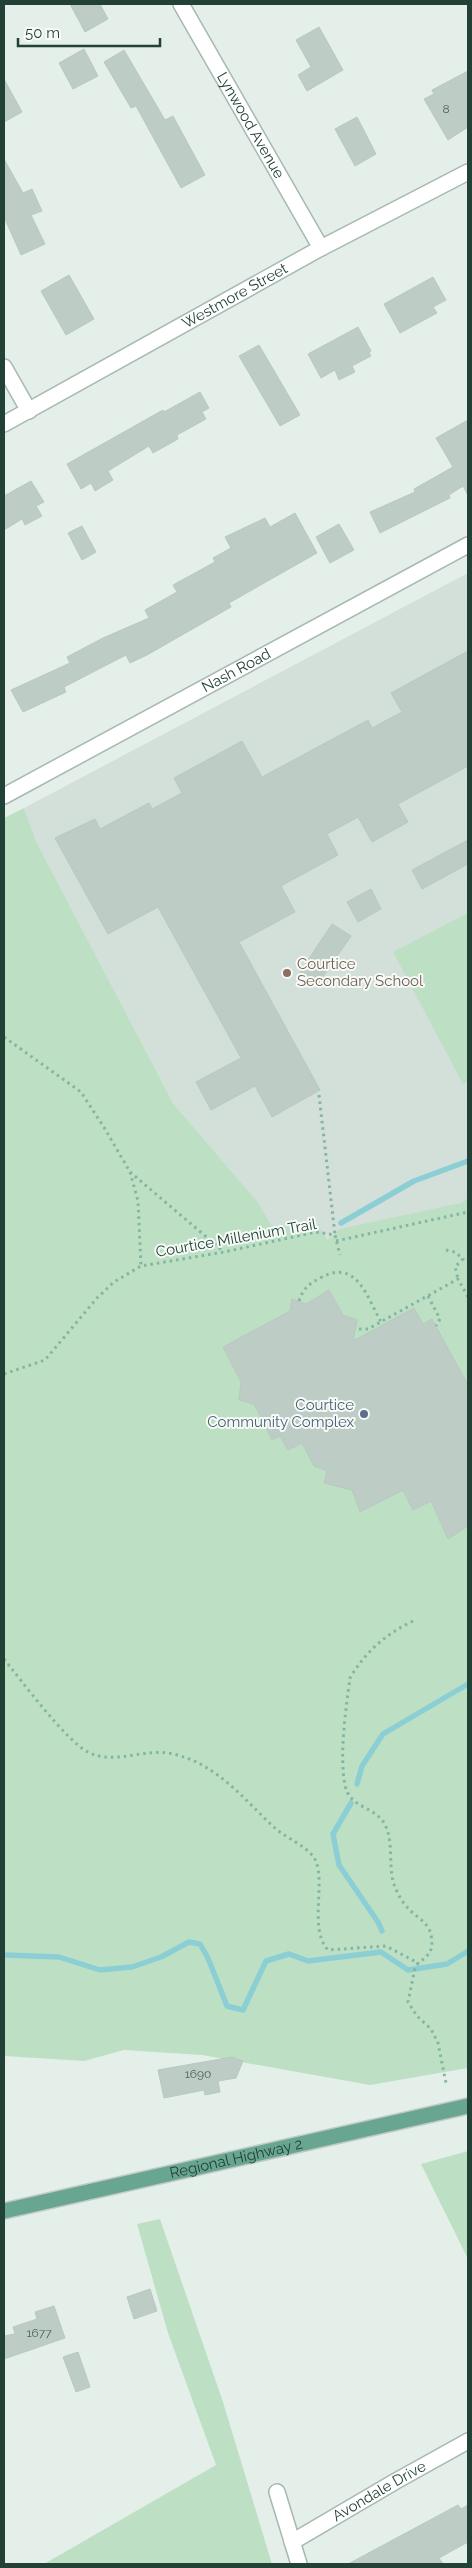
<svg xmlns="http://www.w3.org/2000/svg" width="472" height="2568" viewBox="0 0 472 2568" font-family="Raleway,sans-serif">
<rect width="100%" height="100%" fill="#e5efea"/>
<!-- built -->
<path fill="#d3dfd9" d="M468 573V1197L461 1203 328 1240 317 1224 272 1226 258 1202 173 1103 37 843 24 808Z"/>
<!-- green -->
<path fill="#bde0c4" d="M24 808 37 843 173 1103 258 1202 272 1226 317 1224 328 1240 339 1229 461 1203 468 1197V2068L370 2085 202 2055 124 2050 84 2061 4 2056V818Z
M468 913V1081L463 1084 393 952Z
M468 2151V2259L421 2164Z
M160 2219 223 2402 272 2564H44L216 2465 168 2333 137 2224Z"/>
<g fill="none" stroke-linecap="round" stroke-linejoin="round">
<!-- stream -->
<path stroke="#8bcfd5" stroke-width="5.5" d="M341 1223 414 1181 468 1161
M357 1784 362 1766 383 1734 468 1684
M351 1803 333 1834 339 1865 378 1922 382 1931
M4 1955 59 1957 100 1970 132 1967 161 1957 189 1942 200 1944 208 1958 227 2006 243 2010 266 1961 289 1954 308 1961 381 1952 408 1970 447 1964 468 1951"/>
</g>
<!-- building -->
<path fill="#bdcdc5" stroke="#b7c9c0" d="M70 4H100L108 19 85 32Z
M319 27 343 70 307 91 298 75 311 67 296 40Z
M84 49 98 76 73 89 59 63Z
M124 50 165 120 173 116 205 175 181 188 136 106 131 108 104 62Z
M468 71V127L448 140 424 99 434 94 432 90Z
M4 79 22 112 4 122Z
M357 117 376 154 355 166 335 129Z
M4 159 23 193 32 189 42 211 31 215 45 244 21 255 4 217Z
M69 275 94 319 66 335 41 291Z
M433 277 446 300 433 307 437 313 400 333 384 304Z
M358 327 371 351 369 353 371 356 352 366 355 372 339 380 335 370 321 378 308 354Z
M259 345 300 415 280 426 239 356Z
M200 392 209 408 202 412 206 419 177 435 178 439 153 453 149 446 108 471 113 480 95 491 91 483 81 489 67 464 163 410 164 412Z
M468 420V495L463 486 449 495 450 498 380 533 370 512 415 492 414 489 453 467 436 438Z
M31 481 44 502 36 506 42 516 25 525 22 519 4 530V496Z
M295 513 317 553 229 603 231 607 147 655 130 663 126 655 64 687 66 692 23 712 11 690 70 663 67 657 103 638 149 618 145 610 177 592 173 585 215 562 213 558 231 548 225 537 265 518 270 527Z
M339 524 354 550 330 563 316 537Z
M82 526 96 552 82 560 68 533Z
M468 651V766L398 804 408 822 372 842 358 817 327 834 338 855 281 886 295 912 239 942 320 1090 272 1117 255 1086 211 1110 196 1082 241 1058 158 907 108 934 55 838 95 819 100 829 149 803 152 809 182 793 174 778 242 741 262 777 368 720 372 728 402 712 391 693Z
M468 840V864L422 889 412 870Z
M371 889 381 909 358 922 347 902Z
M332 924 351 936 318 984 300 972Z
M329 1290 343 1315 357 1320 353 1341 414 1308 423 1324 432 1319 468 1385V1526L448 1539 431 1501 413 1510 403 1490 360 1512 352 1490 324 1483 327 1471 314 1466 302 1443 288 1450 280 1436 272 1440 254 1404 239 1400 241 1382 223 1347 290 1311 292 1299 306 1304Z
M232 2057 243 2061 236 2078 218 2081 220 2092 205 2095 204 2090 164 2098 158 2070Z
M150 2289 157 2311 134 2319 127 2297Z
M54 2306 65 2338 4 2359V2336L15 2334 13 2327 37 2319 35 2312Z
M78 2352 90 2387 76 2392 63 2357Z
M458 2505 461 2509 468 2505V2542L439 2558 443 2564H348Z"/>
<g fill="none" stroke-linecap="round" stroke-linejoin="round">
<!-- minor casing -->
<g stroke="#a7b8b1" stroke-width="18">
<g id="minor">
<path id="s1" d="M181 4 321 248"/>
<path d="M4 367 29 411"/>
<path id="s2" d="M4 424 321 248 468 172"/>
<path id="s3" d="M4 796 468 545"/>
<path d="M277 2492 299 2564"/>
<path id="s4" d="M292 2542 396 2481 468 2441"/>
</g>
</g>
<!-- major casing -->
<g stroke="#c1cac7" stroke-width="18">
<g id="major">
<path id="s5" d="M4 2211 468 2106"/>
</g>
</g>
<!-- path -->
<path stroke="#84b4a2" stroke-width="3" stroke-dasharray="2.5 4" stroke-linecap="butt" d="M4 1037 81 1092 105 1129 130 1172 138 1201 141 1266
M319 1095 335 1235
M130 1172 224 1252
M336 1241 468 1212
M446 1250 455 1252 463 1259 455 1267 458 1279
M428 1296 440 1319 436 1326
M299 1301C304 1287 309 1284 322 1277 357 1259 367 1297 381 1322
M359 1329H368L458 1279 468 1297
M4 1374 45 1360 97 1298 114 1282 141 1266 224 1252 316 1232 335 1235 340 1255
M413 1621C386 1634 365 1652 350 1678 346 1708 339 1756 345 1785 349 1808 374 1806 384 1823 395 1842 387 1868 395 1887 398 1894 402 1902 407 1907 414 1916 429 1922 431 1935 434 1949 430 1955 418 1963
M4 1659C21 1680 67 1742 88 1752 115 1766 145 1747 173 1754 218 1764 244 1800 276 1829 287 1838 300 1843 310 1853 331 1871 306 1926 328 1950L386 1946 418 1963 415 1968 408 2002 417 2016 431 2029 438 2043 446 2083"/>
<!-- minor -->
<use href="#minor" stroke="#fff" stroke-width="15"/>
<!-- major -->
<use href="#major" stroke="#68a692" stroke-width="15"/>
</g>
<!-- markers -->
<circle fill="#8d6e63" stroke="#f6fbf8" stroke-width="2" cx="287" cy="973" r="5"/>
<circle fill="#5c6f8a" stroke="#f6fbf8" stroke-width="2" cx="364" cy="1414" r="5"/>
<g text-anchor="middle" stroke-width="4" stroke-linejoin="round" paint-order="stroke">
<!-- number labels -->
<g font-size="12" fill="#4a655a">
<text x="446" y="113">8</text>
<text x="198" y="2078">1690</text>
<text x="39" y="2337">1677</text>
</g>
<!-- street labels -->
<g font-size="15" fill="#234237" stroke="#f6fbf8">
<text dy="5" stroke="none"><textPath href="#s1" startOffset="140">Lynwood Avenue</textPath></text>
<text dy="5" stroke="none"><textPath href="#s2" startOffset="264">Westmore Street</textPath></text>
<text dy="5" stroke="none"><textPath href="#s3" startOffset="264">Nash Road</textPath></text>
<text transform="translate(236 1238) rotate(-10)" y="5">Courtice Millenium Trail</text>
<text dy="5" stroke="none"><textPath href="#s5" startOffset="238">Regional Highway 2</textPath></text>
<text dy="5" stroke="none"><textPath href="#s4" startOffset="101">Avondale Drive</textPath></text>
</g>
<!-- education labels -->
<g font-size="15" fill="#785e54" stroke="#f6fbf8" text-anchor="start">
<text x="297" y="969">Courtice<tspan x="297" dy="17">Secondary School</tspan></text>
</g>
<!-- service labels -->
<g font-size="15" fill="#4e5e75" stroke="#f6fbf8" text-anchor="end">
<text x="354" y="1410">Courtice<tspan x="354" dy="17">Community Complex</tspan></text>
</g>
</g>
<!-- border -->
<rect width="472" height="2568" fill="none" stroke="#234237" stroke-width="10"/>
<!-- scale -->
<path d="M18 38v8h142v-8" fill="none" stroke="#234237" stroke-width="2.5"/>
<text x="25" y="38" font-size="15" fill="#234237" stroke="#f6fbf8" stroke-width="4" paint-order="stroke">50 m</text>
</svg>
